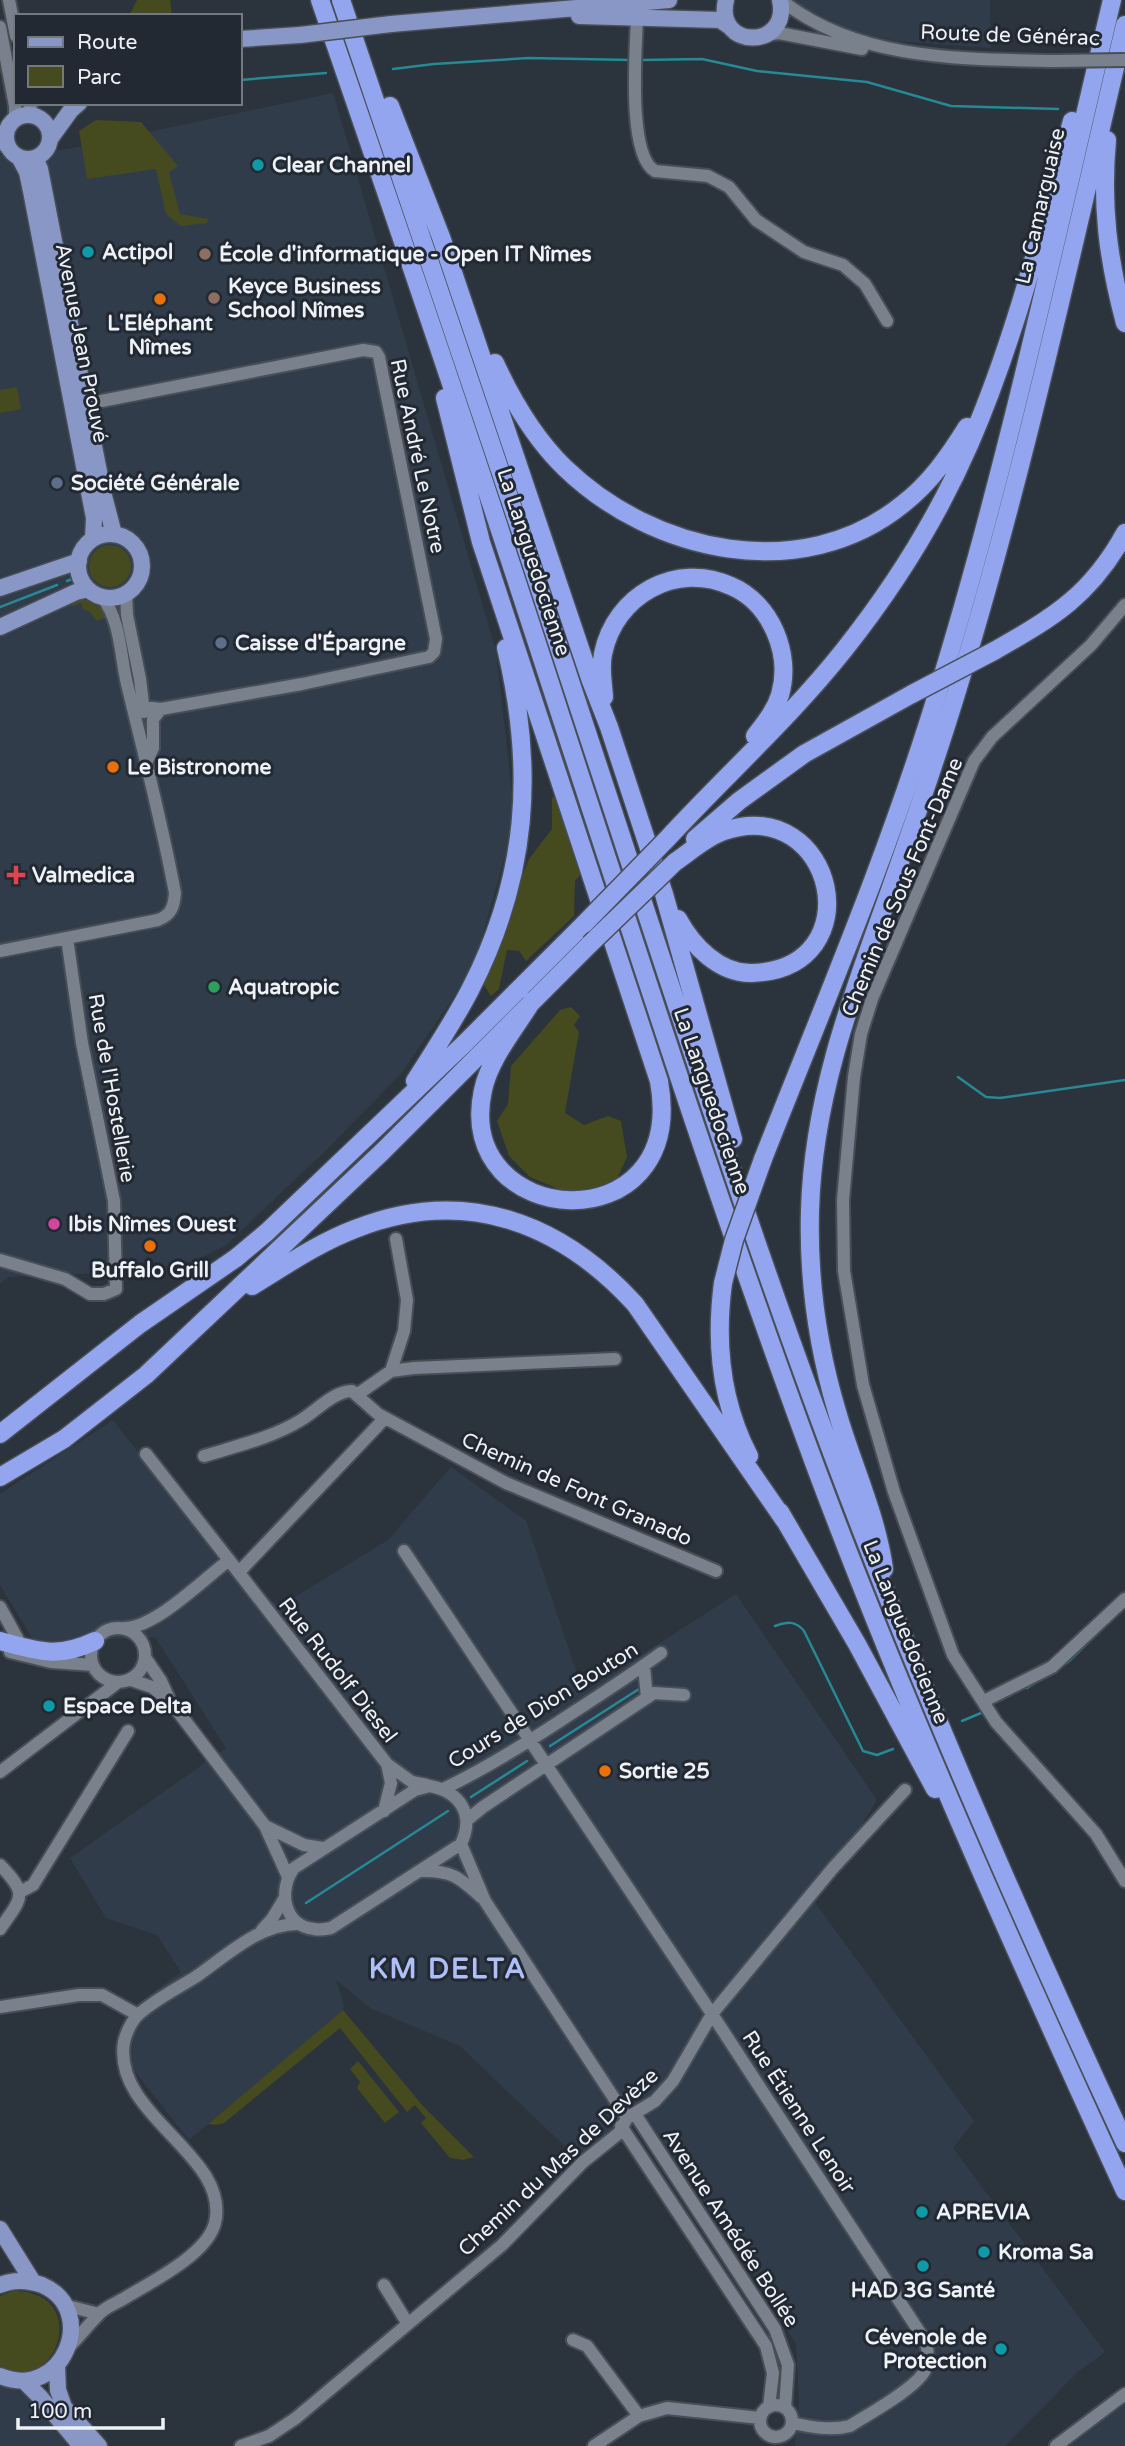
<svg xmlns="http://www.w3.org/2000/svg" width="1125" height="2446" viewBox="0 0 1125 2446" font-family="'Varela Round',sans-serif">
<rect width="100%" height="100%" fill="#2b333c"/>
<!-- built -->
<path fill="#313c4b" d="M789 0H990L991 48 896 41 852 31Z
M333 93 496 651 515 820 473 969 401 1074 319 1157 225 1246 176 1270 9 1277 0 1283V155L68 149Z
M113 1420 232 1573 280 1606 388 1540 451 1467 526 1521 583 1692 736 1594 877 1800 814 1901 974 2121 953 2148 1105 2352 1078 2372 1005 2446H795L799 2401 796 2344 760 2285 642 2110 578 2159 460 2046 370 2008 336 1980 344 2005 343 2010 189 2140 128 2063 132 2008 181 1972 157 1935 106 1918 70 1858 226 1748 155 1637 35 1643 0 1585V1494Z
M0 2384 27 2394 74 2446H0Z
M1125 2404V2446H1070Z"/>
<!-- green -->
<path fill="#464a1f" d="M137 0H170L172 16H129Z
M96 120 141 122 178 166 169 172 180 214 208 219 207 223 181 226 166 214 156 169 87 179 79 131Z
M17 387 21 409 0 413V390Z
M89 566a21 21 0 1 1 42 0a21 21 0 1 1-42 0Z
M82 598 98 602 107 617 96 621 90 612 83 609 81 603 73 606 71 603Z
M556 795 561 805 580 875 575 881 574 916 526 961 519 951 507 950 499 989 491 996 482 982 501 941 514 895 529 859 552 829V798Z
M571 1007 580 1016 574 1025 579 1032 565 1113 584 1125 608 1116 621 1121 627 1157 615 1183 568 1193 530 1177 509 1156 497 1121 508 1104 511 1066 560 1010Z
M343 2010 423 2106 474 2157 463 2160 450 2158 421 2123 426 2118 415 2105 407 2112 340 2028 224 2123 217 2125 208 2124Z
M358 2061 399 2112 385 2123 357 2088 360 2082 350 2069Z
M13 2291C94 2291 56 2399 0 2366V2296Z"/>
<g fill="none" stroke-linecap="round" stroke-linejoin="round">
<!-- stream -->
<path stroke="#278994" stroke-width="2.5" d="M641 60 702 59 757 71 867 82 951 106 1058 109
M393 69 434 64 529 58 631 60
M240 80 326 73
M67 581 72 579
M0 607 57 585
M958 1077 986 1097 1000 1098 1125 1080
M775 1626C787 1622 795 1620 804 1631L863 1751 877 1755 893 1749
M1027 1688 1068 1662 1103 1628
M962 1721 981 1713
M550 1746 639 1689
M471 1797 527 1761
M306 1903 448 1811"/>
<!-- minor casing -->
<g stroke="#484e56" stroke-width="16">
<path id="minor" d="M9 0 16 36
M781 0C858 61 961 59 1056 61
M642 11 637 17C636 49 627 155 655 171L708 176 729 187 756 220 804 252 843 265 865 284 887 321
M0 27 15 106V119
M766 35 779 33 862 49
M29 103 33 115
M0 133 7 129
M0 144 8 147
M86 404 363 350 376 352 379 357 436 639 434 652 429 657 302 684 161 709 143 707
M126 593 127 615 140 679 144 712
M1125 605 1091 645 992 737 974 761 872 999 861 1034 854 1077 843 1200 844 1271 863 1385 894 1492 953 1655 996 1722 1096 1834 1125 1881
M148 759 153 748V719L161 709
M0 951 158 920C171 915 174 907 175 893 162 823 144 754 127 684 120 655 121 621 102 597
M0 1260 65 1279 90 1294H104L116 1289 114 1201 82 1043 67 938
M391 1371 404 1331 407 1300 396 1239
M358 1394 391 1371 414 1368 615 1359
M204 1456C236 1446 272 1438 301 1420 316 1411 334 1391 352 1391L378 1414 506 1483 716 1571
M404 1551 712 2014 926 2342C928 2351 929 2361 925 2370 918 2387 867 2415 850 2426 831 2431 811 2427 792 2423
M229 1560 387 1764 412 1782 427 1785
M239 1572 385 1418
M0 1607 23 1649
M91 1655a27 27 0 1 1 54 0a27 27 0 1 1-54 0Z
M125 1628C156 1627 203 1580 229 1560L146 1454
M10 1652 51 1662 93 1665
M146 1659 161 1681 170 1701 265 1826 288 1877
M644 1666 647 1698
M131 1680 152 1687 167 1699
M984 1701 1052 1667 1125 1599
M0 1772 117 1683
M430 1786C460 1792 475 1814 461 1844L331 1928C326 1929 319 1930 314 1929 283 1926 278 1889 294 1868L415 1790Z
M443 1789C483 1770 520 1747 557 1723 592 1700 627 1678 661 1653
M384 1811 391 1783 387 1764
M467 1820 483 1807 654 1693 684 1695
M265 1826 304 1845 323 1848
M461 1844 485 1901 627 2118
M0 1865C29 1895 22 1897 0 1929
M420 1871C451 1870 459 1877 481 1897
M20 1892 33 1885 128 1731
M262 1930 272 1919 284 1899
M0 2007 79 1995H102L138 2015
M635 2114 775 2329 788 2365 785 2408
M621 2126 766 2346 773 2373 769 2407
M384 2285 408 2324
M64 2305 99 2314
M573 2340 587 2346 639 2416
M68 2348C79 2337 89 2324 100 2313 106 2307 116 2303 123 2299 149 2283 207 2255 215 2223 231 2155 112 2116 124 2042 126 2033 132 2020 139 2014 156 1999 178 1988 197 1976 227 1955 261 1923 299 1924
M760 2421a16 16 0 1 1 32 0a16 16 0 1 1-32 0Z
M241 2446 269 2436 296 2418 502 2245 583 2162 619 2133 627 2118 655 2101 673 2081 712 2014 833 1868 905 1790
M594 2446 639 2416 667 2408 760 2418
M1056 2446 1125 2394"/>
</g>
<!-- major casing -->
<g stroke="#484e56" stroke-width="19">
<path id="major" d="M726 0C714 50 791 50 780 0
M579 16 720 20 729 26
M391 24 669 0
M240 39 300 35
M6 137a22 22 0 1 1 44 0a22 22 0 1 1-44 0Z
M50 139 71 110 79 103
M19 157 27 172 31 191 94 518 93 539
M35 158 40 169 103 492 114 534
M78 566a32 32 0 1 1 64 0a32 32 0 1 1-64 0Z
M0 588 79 561
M0 627 76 592 88 589
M0 2229 33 2282
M0 2285C14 2279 28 2280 42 2285 100 2310 63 2402 0 2376
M57 2366 58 2390 64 2407 99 2446
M24 2381 40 2397 81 2446"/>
</g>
<!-- highway casing -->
<g stroke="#484e56" stroke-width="21">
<path id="highway" d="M320 0C393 211 465 422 534 634 625 913 714 1193 816 1468 908 1714 1016 1953 1125 2191
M341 0C433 268 523 536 611 805 690 1045 767 1286 858 1521 939 1732 1030 1938 1125 2143
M390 106 441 237 591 681 609 727 664 894 733 1139
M1107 140C1101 206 1108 259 1125 323
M495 363C513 402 534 438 565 468 653 553 802 586 903 504 930 483 949 456 967 427
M445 398 481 542 659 1081C689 1247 452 1230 483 1090 490 1058 515 1029 532 1001
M994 651C1054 617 1091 595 1125 533
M604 697C603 682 600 668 603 654 615 595 676 561 731 586 771 603 792 654 780 695 775 711 765 723 755 736
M667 839C726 775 790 718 844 650 894 587 938 517 970 443 1015 339 1042 229 1072 121
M695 839 739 801 804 754 912 694
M675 862C690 852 706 837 724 831 835 794 874 969 752 973 719 974 692 945 678 919
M415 1081C434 1051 454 1021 470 990 528 877 535 770 506 648
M763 1159C824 1004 890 850 938 691 1008 464 1057 231 1112 0
M723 1283C715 1343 721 1402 749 1456
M252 1286C285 1266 318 1243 355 1229 463 1186 559 1221 635 1304L785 1521
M0 1434 140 1324 236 1258 267 1232 465 1043 584 924
M0 1477 64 1439 146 1375 382 1152 590 944
M780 1512 857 1644 935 1789
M884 1569C877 1517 853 1466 838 1415 818 1349 808 1279 810 1210 813 1103 848 1006 884 907 909 837 934 766 956 694 1024 474 1072 249 1125 25
M0 1641C38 1651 57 1659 95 1641"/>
</g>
<!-- minor -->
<use href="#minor" stroke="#79818c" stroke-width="12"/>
<!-- major -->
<use href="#major" stroke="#8997c7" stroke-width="16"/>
<!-- highway -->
<use href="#highway" stroke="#93a5ee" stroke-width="18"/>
<!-- minor-bridge casing -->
<g stroke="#484e56" stroke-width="16" stroke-linecap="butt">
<path id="minor-bridge" d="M1056 61 1125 60"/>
</g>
<!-- major-bridge casing -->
<g stroke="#484e56" stroke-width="19" stroke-linecap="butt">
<path id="major-bridge" d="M300 35 391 24"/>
</g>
<!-- highway-bridge casing -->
<g stroke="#484e56" stroke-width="21" stroke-linecap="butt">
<path id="highway-bridge" d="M912 694 994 651
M584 924 667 839
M590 944 675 862
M723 1283 734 1240 763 1159"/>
</g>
<!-- minor-bridge -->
<use href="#minor-bridge" stroke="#79818c" stroke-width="12"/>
<!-- major-bridge -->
<use href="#major-bridge" stroke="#8997c7" stroke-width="16"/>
<!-- highway-bridge -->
<use href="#highway-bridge" stroke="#93a5ee" stroke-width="18"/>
</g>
<!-- markers -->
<g fill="#0f9aa8" stroke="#222932" stroke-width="2.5">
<circle cx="258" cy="165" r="7"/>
<circle cx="88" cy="252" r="7"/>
<circle cx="49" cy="1706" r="7"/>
<circle cx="922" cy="2212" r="7"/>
<circle cx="984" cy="2252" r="7"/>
<circle cx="923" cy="2266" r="7"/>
<circle cx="1001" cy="2349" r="7"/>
</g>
<g fill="#8d6e63" stroke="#222932" stroke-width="2.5">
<circle cx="205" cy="254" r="7"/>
<circle cx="214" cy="298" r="7"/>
</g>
<g fill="#e8710a" stroke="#222932" stroke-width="2.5">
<circle cx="160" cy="299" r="7"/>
<circle cx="113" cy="767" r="7"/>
<circle cx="150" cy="1246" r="7"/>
<circle cx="605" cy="1771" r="7"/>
</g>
<g fill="#5c6f8a" stroke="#222932" stroke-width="2.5">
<circle cx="57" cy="483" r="7"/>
<circle cx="221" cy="643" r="7"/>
</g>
<path fill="#e0444e" stroke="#222932" stroke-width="2.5" d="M12.5 864.5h7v7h7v7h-7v7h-7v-7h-7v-7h7z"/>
<circle fill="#2e9e5b" stroke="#222932" stroke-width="2.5" cx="214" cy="987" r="7"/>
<circle fill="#d1479c" stroke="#222932" stroke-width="2.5" cx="54" cy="1224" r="7"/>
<g text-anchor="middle" stroke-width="6" stroke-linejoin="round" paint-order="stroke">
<!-- street labels -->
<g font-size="21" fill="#edf2f8" stroke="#222932">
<text transform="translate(1010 35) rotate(2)" y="7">Route de Générac</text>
<text transform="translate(1040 206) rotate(-77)" y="7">La Camarguaise</text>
<text transform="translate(82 343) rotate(79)" y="7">Avenue Jean Prouvé</text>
<text transform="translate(418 456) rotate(78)" y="7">Rue André Le Notre</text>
<text transform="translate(534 562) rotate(72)" y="7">La Languedocienne</text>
<text transform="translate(902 887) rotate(-67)" y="7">Chemin de Sous Font-Dame</text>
<text transform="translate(112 1088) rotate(80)" y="7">Rue de l'Hostellerie</text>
<text transform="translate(712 1101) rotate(71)" y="7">La Languedocienne</text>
<text transform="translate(577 1489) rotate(24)" y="7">Chemin de Font Granado</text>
<text transform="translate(906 1632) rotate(68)" y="7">La Languedocienne</text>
<text transform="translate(338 1670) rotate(52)" y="7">Rue Rudolf Diesel</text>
<text transform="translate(543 1705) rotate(-32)" y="7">Cours de Dion Bouton</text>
<text transform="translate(799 2112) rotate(57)" y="7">Rue Étienne Lenoir</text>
<text transform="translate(558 2162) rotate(-43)" y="7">Chemin du Mas de Devèze</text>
<text transform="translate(731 2228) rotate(57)" y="7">Avenue Amédée Bollée</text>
</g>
<!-- poi labels -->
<g font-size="21" font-weight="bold" fill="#edf2f8" stroke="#222932" text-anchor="start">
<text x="272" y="172">Clear Channel</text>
<text x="102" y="259">Actipol</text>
<text x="219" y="261">École d'informatique - Open IT Nîmes</text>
<text x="228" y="293">Keyce Business<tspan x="228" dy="24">School Nîmes</tspan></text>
<text x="160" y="330" text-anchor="middle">L'Eléphant<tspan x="160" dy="24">Nîmes</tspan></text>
<text x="71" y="490">Société Générale</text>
<text x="235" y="650">Caisse d'Épargne</text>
<text x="127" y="774">Le Bistronome</text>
<text x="32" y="882">Valmedica</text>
<text x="228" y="994">Aquatropic</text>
<text x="68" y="1231">Ibis Nîmes Ouest</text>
<text x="150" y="1277" text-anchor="middle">Buffalo Grill</text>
<text x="63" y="1713">Espace Delta</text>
<text x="619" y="1778">Sortie 25</text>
<text x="936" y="2219">APREVIA</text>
<text x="998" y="2259">Kroma Sa</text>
<text x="923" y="2297" text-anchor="middle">HAD 3G Santé</text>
<text x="987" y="2344" text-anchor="end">Cévenole de<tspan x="987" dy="24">Protection</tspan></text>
</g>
<!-- district labels -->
<g font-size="28" font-weight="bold" letter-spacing="2" fill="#aec0f7" stroke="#222932">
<text x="448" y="1978">KM DELTA</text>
</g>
</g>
<!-- legend -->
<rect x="14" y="14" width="228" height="91" fill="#222932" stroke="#737981" stroke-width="2"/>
<rect x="28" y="37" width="35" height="10" fill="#8997c7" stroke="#737981" stroke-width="2"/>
<text x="77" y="49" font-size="21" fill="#edf2f8">Route</text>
<rect x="28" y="66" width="35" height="21" fill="#464a1f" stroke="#737981" stroke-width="2"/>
<text x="77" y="84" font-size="21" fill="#edf2f8">Parc</text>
<!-- scale -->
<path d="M18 2418v10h145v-10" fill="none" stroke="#edf2f8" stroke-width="3.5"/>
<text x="28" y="2418" font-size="21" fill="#edf2f8" stroke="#222932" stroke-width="5" paint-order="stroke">100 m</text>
</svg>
